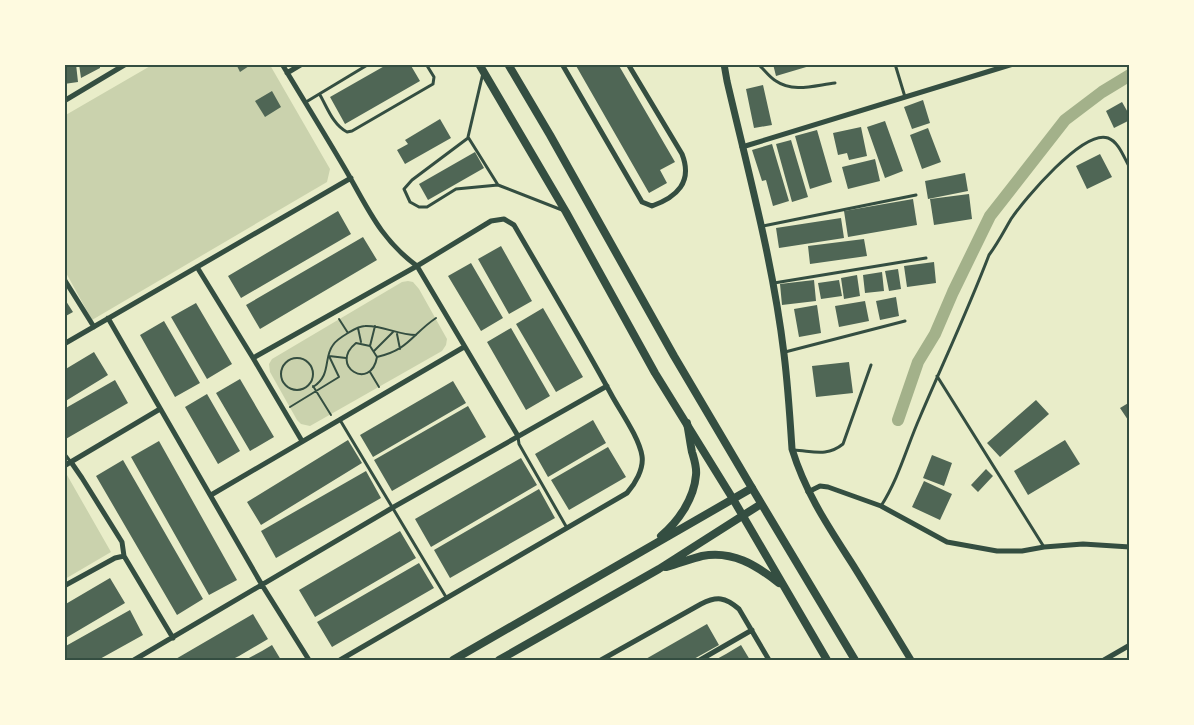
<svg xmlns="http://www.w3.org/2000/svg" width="1194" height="725" viewBox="0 0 1194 725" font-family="Signika,sans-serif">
<rect width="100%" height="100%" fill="#e9edc9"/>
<!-- green -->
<path fill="#cad2ad" d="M152 65H270L330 169 327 182 92 320 65 271 64 116Z
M408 281 413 282 419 289 447 339 446 345 442 351 310 426 301 424 297 420 270 372 269 364 272 359 402 282Z
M67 475 111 552 65 579 64 476Z"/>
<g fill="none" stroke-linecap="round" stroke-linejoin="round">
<!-- canal -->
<path stroke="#a3b18a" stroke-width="12" d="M898 420 918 362 935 334 953 292 990 216 1065 120 1102 92 1130 75"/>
</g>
<!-- building -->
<path fill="#4f6655" d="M64 64H76L78 82 64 84Z
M79 64H100V68L81 78Z
M236 64H252L240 72Z
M388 64H410L420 81 345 124 330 97Z
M575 64H618L675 162 660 170 667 183 649 193Z
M773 64H813V65L776 76Z
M763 85 772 125 754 128 746 89Z
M272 91 281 107 265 117 255 101Z
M923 100 930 123 912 129 904 107Z
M1122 102 1130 116V120L1114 128 1106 111Z
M440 119 451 138 405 164 397 150 408 144 405 140Z
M885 121 903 171 885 178 867 127Z
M861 127 867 156 849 160 847 153 838 155 833 133Z
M928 128 941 162 922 169 910 135Z
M817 130 832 182 810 189 795 136Z
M791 140 808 197 792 202 776 144Z
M772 144 789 201 773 206 766 180 762 181 752 150Z
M475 152 484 168 428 200 419 184Z
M1100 154 1112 177 1087 189 1076 166Z
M875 159 880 181 848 189 842 167Z
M965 173 968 191 928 199 925 181Z
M969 194 972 219 934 225 930 199Z
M913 199 917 225 848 237 844 211Z
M338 211 351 234 241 298 228 276Z
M841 218 844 238 779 248 776 228Z
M363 237 377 260 260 329 246 305Z
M864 239 867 256 810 264 808 246Z
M501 246 532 301 509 314 478 259Z
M934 262 936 283 907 287 904 266Z
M471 263 503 318 481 331 448 276Z
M898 269 901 289 889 291 885 271Z
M882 272 884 291 865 293 863 275Z
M857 275 860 296 844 299 841 278Z
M814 280 816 301 782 305 780 284Z
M839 280 842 296 821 299 818 283Z
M896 297 899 316 880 320 876 301Z
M64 298 73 312 64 317Z
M865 301 869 321 839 327 835 306Z
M196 303 232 364 207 379 171 317Z
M817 305 821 333 799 337 794 309Z
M543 308 583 377 556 392 516 324Z
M164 321 200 383 175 397 140 335Z
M511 328 550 396 526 410 487 342Z
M94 352 108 375 64 402V370Z
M849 362 853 393 816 397 812 366Z
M240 379 274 437 250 451 216 393Z
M115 380 128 403 64 440V409Z
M453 381 466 403 373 457 360 435Z
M207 394 240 451 218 464 185 407Z
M1036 400 1049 414 1000 457 987 443Z
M1130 402V423L1120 408Z
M468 406 486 437 392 491 374 460Z
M593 420 606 443 548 477 535 454Z
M348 440 362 463 261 525 247 502Z
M1065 440 1080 464 1028 495 1014 471Z
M159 441 237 580 209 595 131 457Z
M608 447 626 477 569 510 551 480Z
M932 455 952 463 944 486 923 478Z
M521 458 537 485 431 547 415 519Z
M123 460 203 599 177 615 96 476Z
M986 469 993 476 978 492 971 485Z
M366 471 381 498 276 558 261 531Z
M924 481 952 494 940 520 912 507Z
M539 489 555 518 450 578 434 550Z
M400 531 416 558 315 617 299 590Z
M419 563 434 588 332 647 317 622Z
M110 578 125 603 64 639V605Z
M130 610 143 635 98 660H64V647Z
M253 614 268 639 239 656 231 660H174Z
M707 624 719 645 692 660H644Z
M272 645 281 660H245L262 651Z
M741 645 750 660H715L726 654Z"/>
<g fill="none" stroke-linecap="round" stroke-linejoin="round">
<!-- path -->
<path stroke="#344e41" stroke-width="2" d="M339 319 348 333
M358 328 361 342
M397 334 400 349
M370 346 375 326
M374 351 393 332
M329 356 346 358
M377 357 370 346 356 343C328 366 371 392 377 357 409 350 412 334 436 318
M281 374a16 16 0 1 1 32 0a16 16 0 1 1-32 0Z
M370 372 379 387
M313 386 331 415
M313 387C332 375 323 358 333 345 336 340 343 336 348 333 353 330 359 326 365 326 382 325 398 335 416 335
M290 407 339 377 329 356"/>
<!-- service -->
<path stroke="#344e41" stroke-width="3" d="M758 64C764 69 769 77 776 81 793 93 816 85 835 83
M895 64 905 97
M483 73 468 137 498 185 562 210
M320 95C327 107 333 125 347 132L352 131 433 84 434 77 426 64
M306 102 369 64
M468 138 412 180 404 189 410 202 419 207H427L456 189 498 185
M763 226 916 195
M774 283 926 258
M785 352 905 321
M937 376 1044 547
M340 420 446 597
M518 437 519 444 567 528
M794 450C813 451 827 457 843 444L871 365
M64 453 70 461
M881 506C899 478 907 446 920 417 943 363 968 310 989 255 998 243 1004 231 1011 219 1024 200 1083 129 1108 138 1119 142 1124 158 1130 168"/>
<!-- minor -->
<path stroke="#344e41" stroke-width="5" d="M282 64C303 99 324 133 344 167 367 206 379 238 417 266L518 436
M562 64 642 202 652 206C677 197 693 182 682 154L628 64
M287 73 302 64
M64 101 126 64
M742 147 1013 64
M197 267 253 358 302 441
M64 279 94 327
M108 318 262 585 309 660
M64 344 351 178
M253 358 417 266 491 221 504 219 514 225C547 282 580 337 611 394 620 411 639 437 642 456 644 469 635 484 627 493L340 660
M71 462 82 478 122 542 124 556 173 638
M64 466 160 409
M808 492 820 486 828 487 881 506 947 542 997 551H1022L1044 547 1083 544 1130 547
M211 495 464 347
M64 586 115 558 124 556
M134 660 392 508 607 386
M601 660 701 604C717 596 725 597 739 609L769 660
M700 660 752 630
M1104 660 1130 645"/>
<!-- tertiary -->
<path stroke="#344e41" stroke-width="7" d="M724 64 727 81C748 171 773 262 784 354 788 386 790 418 792 449 806 494 828 526 853 565 873 597 892 629 911 660"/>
<!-- secondary -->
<path stroke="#344e41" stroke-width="8" d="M479 64 566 212 655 373 733 499
M508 64 550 135 674 356 752 488"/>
<!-- primary -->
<path stroke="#344e41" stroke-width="8" d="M733 499 827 660
M661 536C678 522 694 499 696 475 697 467 694 459 692 452 690 442 689 433 687 423
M666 567C678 564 690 559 702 556 732 550 756 565 779 583
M453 660 752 488 855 660
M499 660 659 569 761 504"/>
</g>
<!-- border -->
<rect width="1194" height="725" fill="none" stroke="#fefae0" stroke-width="132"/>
<rect x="66" y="66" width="1062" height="593" fill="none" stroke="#344e41" stroke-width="2"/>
</svg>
